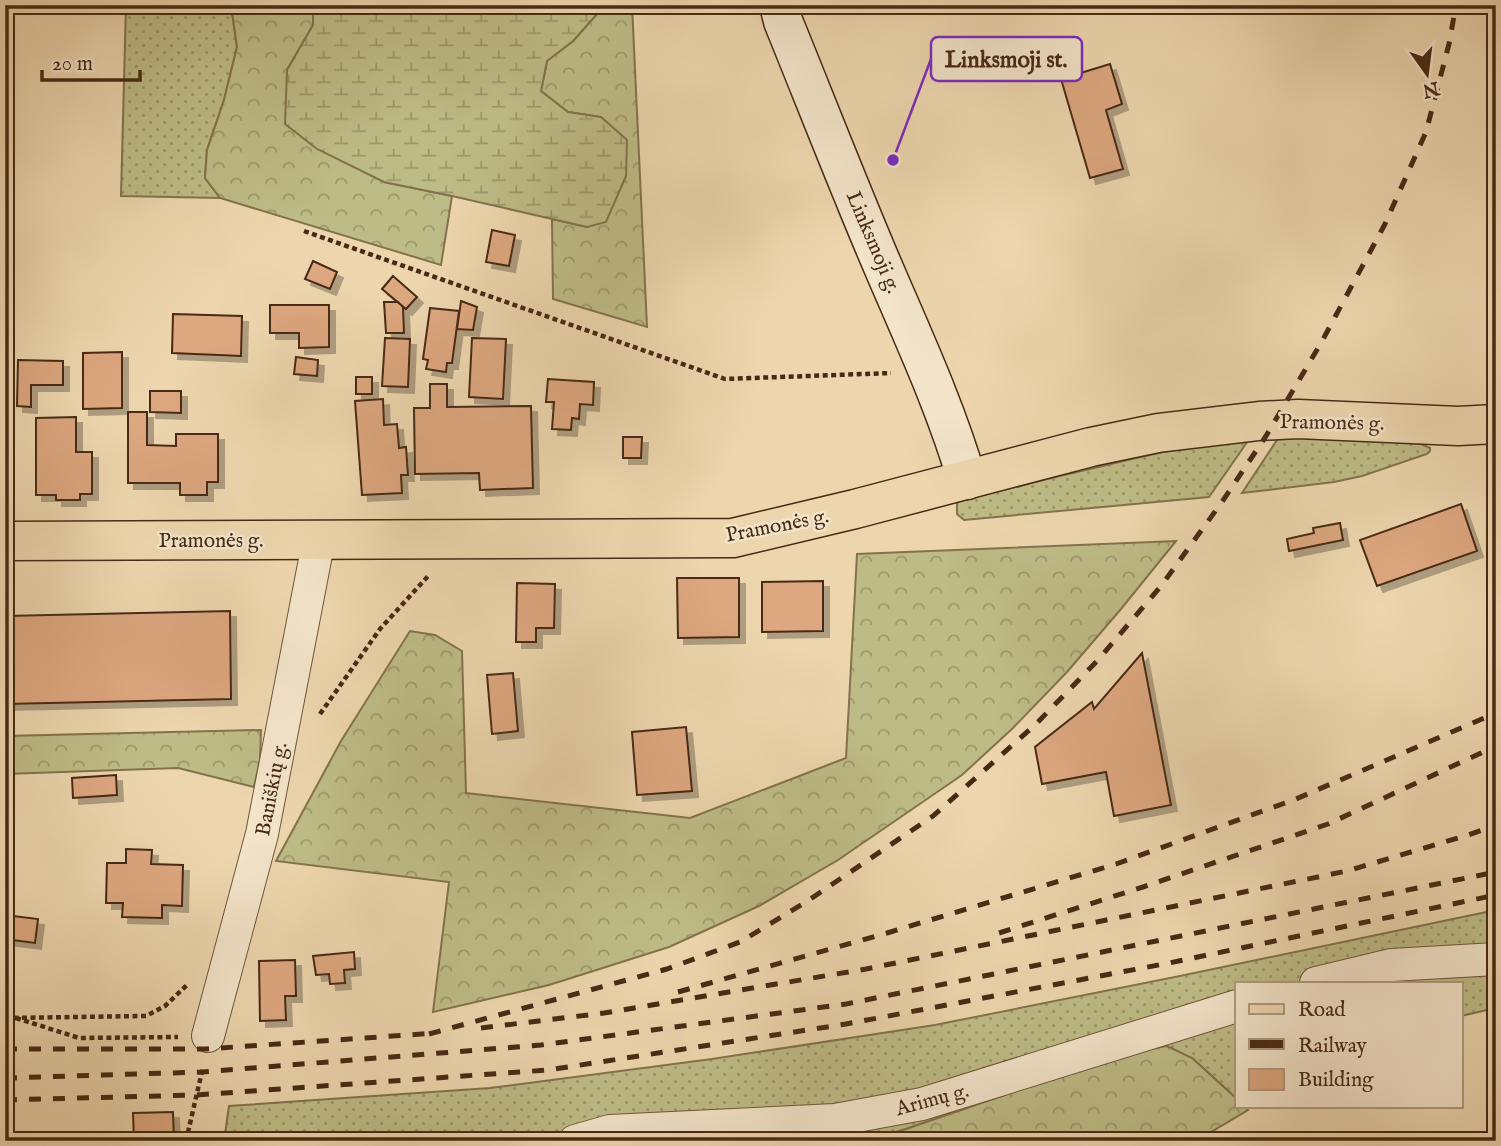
<svg xmlns="http://www.w3.org/2000/svg" width="1501" height="1146" viewBox="0 0 1501 1146" font-family="'IM FELL English',serif">
<defs>
<pattern id="grass-dots" width="8" height="8" patternUnits="userSpaceOnUse" patternTransform="scale(1.75)"><rect width="8" height="8" fill="#bebc86"/><path d="M2 2h.1M6 6h.1" fill="none" stroke="#9c996c" stroke-width="1.8" stroke-linecap="round"/></pattern>
<pattern id="forest-crowns" width="20" height="18" patternUnits="userSpaceOnUse" patternTransform="scale(1.75)"><rect width="20" height="18" fill="#bebc86"/><path d="M2 6a3 3 0 1 1 6 0M12 15a3 3 0 1 1 6 0" fill="none" stroke="#9c996c"/></pattern>
<pattern id="wetland-marsh" width="20" height="14" patternUnits="userSpaceOnUse" patternTransform="scale(1.75)"><rect width="20" height="14" fill="#bebc86"/><path d="M1 5h8M5 5V1M11 12h8M15 12V8" fill="none" stroke="#9c996c"/></pattern>
<filter id="shadow"><feDropShadow dx="6" dy="6" stdDeviation="0" flood-color="#0004"/></filter>
</defs>
<rect width="100%" height="100%" fill="#edd6ae"/>
<filter id="stains"><feTurbulence type="fractalNoise" baseFrequency=".00286" numOctaves="4"/><feColorMatrix values="0 0 0 0 .2 0 0 0 0 .09 0 0 0 0 .02 0 0 0 .5 -.17"/></filter>
<radialGradient id="worn" r=".72"><stop offset=".6" stop-color="#630" stop-opacity="0"/><stop offset="1" stop-color="#630" stop-opacity=".3"/></radialGradient>
<!-- grass -->
<path fill="url(#grass-dots)" stroke="#83734c" stroke-width="2" d="M126 5H231L237 47 224 100 207 150 205 178 220 198 121 196Z
M1279 437 1375 440 1421 444 1430 448V451L1427 454 1362 476 1334 482 1242 493Z
M1250 438 1209 497 964 520 957 514V502C1006 489 1054 477 1103 466 1151 454 1200 443 1250 438Z
M1496 910V1008L1461 1016V983H1237V1099L1192 1058 1129 1052 906 1129 867 1141H224L229 1106 490 1088 712 1059 935 1025 1180 976Z"/>
<!-- forest -->
<path fill="url(#forest-crowns)" stroke="#83734c" stroke-width="2" d="M231 5H313V25L287 70 384 182 452 196 441 265 220 198 205 178 207 150 224 100 237 47Z
M597 5H632L647 327 553 299 552 219 587 227 601 117 568 112 541 91 547 61 573 41 597 14Z
M1176 541 1121 609 1067 672 1013 728 962 775 838 860 759 906 669 947 549 985 433 1012 449 882 276 861 341 741 410 631 435 635 462 651 466 793 690 818 846 758 857 554Z
M261 730 260 760 254 787 178 768 5 774V736Z
M1167 1046 1192 1058 1237 1099V1106H1244L1248 1110 1196 1141H867L906 1129 1129 1052Z"/>
<!-- wetland -->
<path fill="url(#wetland-marsh)" stroke="#83734c" stroke-width="2" d="M313 5H597V14L573 41 547 61 541 91 568 112 601 117 627 140 626 176 606 222 587 227 452 196 384 182 317 149 285 124 287 70 313 25Z"/>
<!-- building -->
<path fill="#dda77f" stroke="#482a13" stroke-width="2" filter="url(#shadow)" d="M1110 64 1122 104 1106 110 1123 169 1090 178 1061 79Z
M492 230 515 235 509 266 486 262Z
M313 261 337 272 330 289 305 279Z
M393 276 417 297 406 309 382 289Z
M461 301 477 307 473 330 457 329Z
M384 302H398L403 307 404 333H386Z
M270 305H329V347L299 348V333H270Z
M430 308 459 311 452 363H447L446 372 426 369 428 360 423 359Z
M173 314 242 316 241 356 172 353Z
M385 338 410 339 408 387 382 386Z
M472 338 506 339 503 399 469 397Z
M122 352V408L83 409V353Z
M296 357 318 360 317 376 294 374Z
M18 360 63 361V385H31V407L17 406Z
M356 377H372V394H356Z
M548 379 594 382 593 405 580 404 579 419 572 418 571 430 552 429 554 402H546Z
M430 384H447V407L531 406 533 488 480 490 479 473 415 474 414 408H430Z
M150 391H181V413L150 412Z
M383 399 384 425 397 424 399 448 406 447 408 475H401L402 493 362 495 355 401Z
M128 412H147V445L176 446V434H218V482H207V495H180V483H128Z
M76 417V452H92V494H80V500H56V495H36V418Z
M623 437H642L641 458H623Z
M1461 504 1477 551 1377 586 1360 540Z
M1340 523 1343 540 1289 551 1287 539 1314 533 1313 528Z
M677 578H739V637L678 638Z
M823 581V631L762 632V582Z
M517 583 555 584 554 628H536V642H516Z
M230 611 231 699 5 704V616Z
M1142 653 1171 805 1114 816 1106 772 1042 784 1035 747 1092 702 1094 709Z
M513 673 518 731 492 734 487 675Z
M686 727 692 791 637 795 632 732Z
M116 775 117 795 73 798 72 778Z
M126 849 152 850 151 864 183 865 182 906 162 905V918L122 917 123 903H106L107 863H126Z
M5 915 38 919 35 943 5 939Z
M354 952 355 969 344 970 345 983 330 984 329 974 316 975 313 956Z
M295 960 296 996H285L286 1020 260 1021 259 961Z
M173 1112 174 1141H134L133 1113Z"/>
<g fill="none" stroke-linecap="round" stroke-linejoin="round">
<!-- minor casing -->
<g stroke="#71553a" stroke-width="34">
<path id="minor" d="M1316 983 1391 965 1496 959
M208 1036 262 834 319 539
M575 1141 610 1131 835 1120 922 1104 1237 1006"/>
</g>
<!-- secondary casing -->
<g stroke="#482a13" stroke-width="41">
<path id="secondary" d="M779 5 783 21C813 95 842 169 873 243 906 322 943 398 967 480"/>
</g>
<!-- primary casing -->
<g stroke="#482a13" stroke-width="41">
<path id="primary" d="M5 541 733 538 855 509 1091 447 1158 433 1259 421 1298 419 1458 426 1496 424"/>
</g>
<!-- path -->
<path stroke="#482a13" stroke-width="4.5" stroke-dasharray="5 3.5" stroke-linecap="butt" d="M304 231 725 379 891 373
M320 714 380 629 429 575
M5 1018 146 1016 165 1006 187 985
M16 1018 79 1038 178 1037
M186 1141 203 1067"/>
<!-- minor -->
<use href="#minor" stroke="#f3e4ca" stroke-width="32"/>
<!-- secondary -->
<use href="#secondary" stroke="#f3e4ca" stroke-width="38"/>
<!-- primary -->
<use href="#primary" stroke="#edd6ae" stroke-width="38"/>
<!-- rail -->
<path stroke="#482a13" stroke-width="5" stroke-dasharray="12 12" stroke-linecap="butt" d="M999 933 1143 887 1328 824 1496 746
M678 992 887 933 1116 864 1296 799 1496 713
M481 1028 604 1013 866 969 1347 871 1468 835 1496 825
M429 1034 667 969 740 942 806 902 933 816 1036 724 1098 660 1161 586 1222 502 1266 436 1321 343 1385 224 1426 132 1449 44 1456 5
M5 1049H206L436 1033
M5 1078 202 1072 541 1045 846 1004 1496 872
M5 1100 196 1095 548 1070 846 1024 1169 963 1496 895"/>
</g>
<g text-anchor="middle" stroke-width="5" stroke-linejoin="round" paint-order="stroke">
<!-- street labels -->
<g font-size="21" fill="#482a13" stroke="#f3e4ca">
<text transform="translate(874 242) rotate(67)" y="7">Linksmoji g.</text>
<text transform="translate(1332 422) rotate(1)" y="7">Pramonės g.</text>
<text transform="translate(777 525) rotate(-11)" y="7">Pramonės g.</text>
<text x="211" y="547">Pramonės g.</text>
<text transform="translate(271 789) rotate(-79)" y="7">Baniškių g.</text>
<text transform="translate(932 1099) rotate(-15)" y="7">Arimų g.</text>
</g>
</g>
<!-- callouts -->
<path fill="none" stroke="#7b2cbf" stroke-width="2.5" d="M893 160L931 59"/>
<circle fill="#7b2cbf" stroke="#f3e4ca" stroke-width="2.5" cx="893" cy="160" r="7"/>
<rect fill="#f3e4ca" stroke="#7b2cbf" stroke-width="2.5" x="931" y="37" width="151" height="44" rx="7"/>
<g font-size="23" text-anchor="middle" font-weight="bold" fill="#482a13">
<text x="1006" y="67">Linksmoji st.</text>
</g>
<!-- margin -->
<rect width="1501" height="1146" fill="none" stroke="#edd6ae" stroke-width="28"/>
<rect x="7" y="7" width="1487" height="1132" fill="none" stroke="#482a13" stroke-width="3.5"/>
<rect x="14" y="14" width="1473" height="1118" fill="none" stroke="#482a13" stroke-width="2"/>
<!-- legend -->
<rect x="1235" y="982" width="228" height="126" fill="#f3e4ca" stroke="#af9a81" stroke-width="2"/>
<rect x="1249" y="1004" width="35" height="10" fill="#edd6ae" stroke="#af9a81" stroke-width="2"/>
<text x="1298" y="1016" font-size="21" fill="#482a13">Road</text>
<rect x="1249" y="1039" width="35" height="10" fill="#482a13" stroke="#af9a81" stroke-width="2"/>
<text x="1298" y="1052" font-size="21" fill="#482a13">Railway</text>
<rect x="1249" y="1069" width="35" height="21" fill="#dda77f" stroke="#af9a81" stroke-width="2"/>
<text x="1298" y="1086" font-size="21" fill="#482a13">Building</text>
<!-- north arrow -->
<g transform="translate(1427 74) rotate(166)" stroke="#f3e4ca" stroke-width="5" paint-order="stroke">
<path d="M0-5L12 26L0 18L-12 26Z" fill="#482a13"/>
<text y="-10" font-size="19" font-weight="bold" text-anchor="middle" fill="#482a13">N</text>
</g>
<!-- scale -->
<path d="M42 70v10h98v-10" fill="none" stroke="#482a13" stroke-width="3.5"/>
<text x="52" y="70" font-size="21" fill="#482a13" stroke="#f3e4ca" stroke-width="5" paint-order="stroke">20 m</text>
<rect width="100%" height="100%" filter="url(#stains)"/>
<rect width="100%" height="100%" fill="url(#worn)"/>
</svg>
